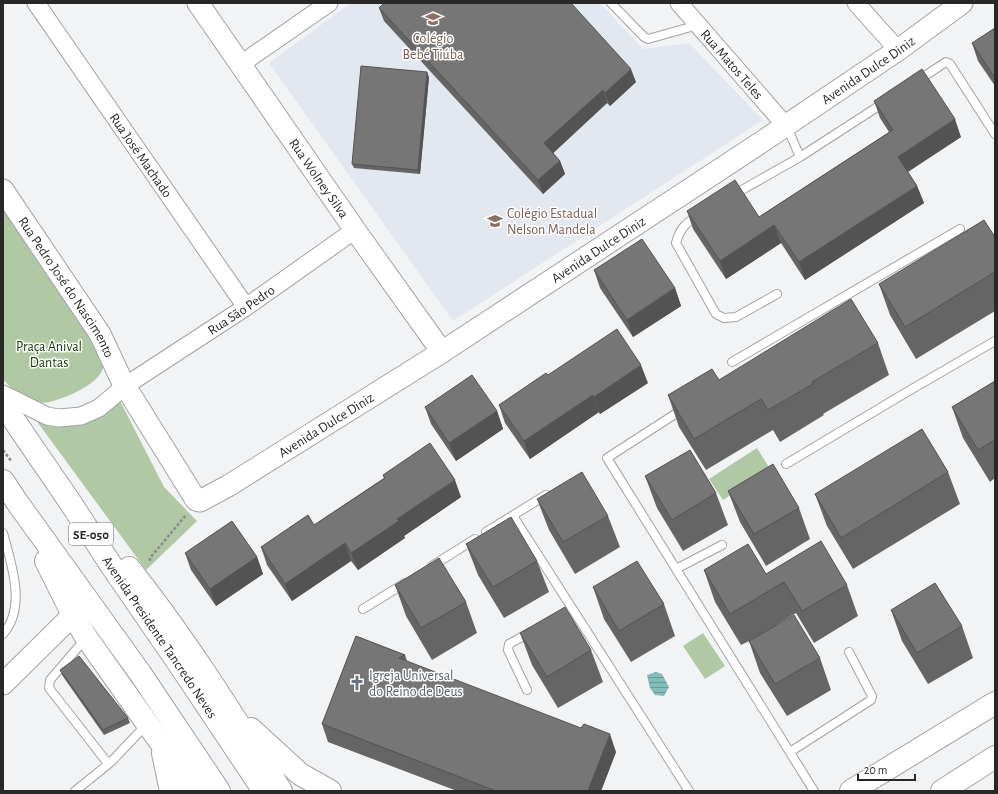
<svg xmlns="http://www.w3.org/2000/svg" width="998" height="794" viewBox="0 0 998 794" font-family="'Alegreya Sans',sans-serif">
<defs>
<pattern id="water-rules" width="6" height="5" patternUnits="userSpaceOnUse"><rect width="6" height="5" fill="#82bcbb"/><path d="M0 2.5h6" fill="none" stroke="#6a9998"/></pattern>
</defs>
<rect width="100%" height="100%" fill="#f2f3f5"/>
<!-- built -->
<path fill="#e2e7f0" d="M351 3H380L385 5 388 3H600L643 49 689 43 763 120 453 321 269 63Z"/>
<!-- green -->
<path fill="#b1c8a5" d="M3 203C24 234 45 266 66 297 79 315 99 341 103 363 107 383 57 403 41 403 28 402 10 389 3 379Z
M119 399 164 487 197 521 146 570 30 412 59 422Z
M757 448 770 469 723 500 709 479Z
M703 633 725 666 705 679 683 646Z"/>
<!-- water -->
<path fill="url(#water-rules)" d="M656 672 662 674 669 687 664 696 655 695 650 688 647 675Z"/>
<g fill="none" stroke-linecap="round" stroke-linejoin="round">
<!-- service casing -->
<g stroke="#a2a3a5" stroke-width="10">
<path id="service" d="M611 3 644 37 648 39 698 25
M917 81 946 62 950 64 995 134
M787 127 800 157
M733 195 800 157 885 102
M699 215C686 223 680 228 676 243L716 314 724 318 736 317 777 294
M732 362 960 229
M683 409 607 458 814 791
M786 464 912 389 995 341
M513 516 689 791
M486 532 546 495
M3 533C11 563 27 607 3 634
M432 566 475 539
M676 569 722 545
M363 609 405 583
M86 638 50 680 49 688 106 761 111 762 146 725
M527 690 508 650 509 644 531 632
M790 752 871 700 872 696 849 652
M75 791 111 762"/>
</g>
<!-- minor casing -->
<g stroke="#a2a3a5" stroke-width="19">
<g id="minor">
<path id="s1" d="M36 3 246 307"/>
<path id="s2" d="M679 3 786 126"/>
<path d="M856 3 898 50"/>
<path d="M241 64 329 3"/>
<path id="s3" d="M3 394 47 416 59 418 81 416 99 408 125 386 246 307 355 230"/>
</g>
</g>
<!-- tertiary casing -->
<g stroke="#a2a3a5" stroke-width="23">
<g id="tertiary">
<path id="s4" d="M198 3 355 230 442 352"/>
<path id="s5" d="M3 190 100 334 122 381 196 500 200 501 228 486 442 352 760 143 898 50 962 3"/>
<path d="M3 684 73 615"/>
</g>
</g>
<!-- secondary casing -->
<g stroke="#a2a3a5" stroke-width="24">
<path id="secondary" d="M851 791 995 703
M942 791 995 757"/>
</g>
<!-- primary casing -->
<g stroke="#a2a3a5" stroke-width="24">
<g id="primary">
<path id="s6" d="M3 404 72 505 111 565 179 664 264 791"/>
<path d="M3 481 17 502 140 673 219 791"/>
<path d="M46 561 73 615 86 637 195 791"/>
<path d="M129 568C185 638 233 715 281 791"/>
<path d="M251 729 300 774 330 791"/>
<path d="M163 753 171 791"/>
</g>
</g>
<!-- path -->
<path stroke="#8b8c8d" stroke-width="2.5" stroke-dasharray="3 2" stroke-linecap="butt" d="M3 450 12 462
M150 561V558L186 515"/>
<!-- service -->
<use href="#service" stroke="#fff" stroke-width="8"/>
<!-- minor -->
<use href="#minor" stroke="#fff" stroke-width="17"/>
<!-- tertiary -->
<use href="#tertiary" stroke="#fff" stroke-width="21"/>
<!-- secondary -->
<use href="#secondary" stroke="#fff" stroke-width="22"/>
<!-- primary -->
<use href="#primary" stroke="#fff" stroke-width="22"/>
</g>
<!-- wall -->
<path fill="#666566" d="M379 8 636 82 610 106 607 103 553 153 560 161 565 174 543 194 384 21Z
M995 28V86L978 61 972 43Z
M429 77 420 174 354 168 352 164Z
M874 101 961 137 908 172 917 186 924 203 805 280 781 243 726 279 693 229 687 211 759 217 889 132 880 118Z
M995 237V311L916 359 890 315 879 284Z
M594 270 675 288 681 306 633 337 600 288Z
M878 343 889 375 823 414 824 415 780 442 773 430 706 470 679 427 668 395 719 380Z
M548 375 648 383 600 414 599 412 530 459 505 423 499 405Z
M995 381V478L990 482 963 438 952 407Z
M425 407 497 411 503 429 456 461 431 424Z
M948 472 960 504 853 569 827 526 815 494Z
M383 475 461 497 404 536 405 538 358 570 351 561 292 601 267 565 261 547 314 525 384 478Z
M645 476 716 493 728 525 683 551 657 508Z
M728 491 799 508 810 539 766 566 740 522Z
M537 499 608 516 620 547 575 574 549 530Z
M466 544 537 561 549 592 504 618 478 575Z
M185 553 257 557 263 574 216 606 191 570Z
M704 570 766 574 847 585 858 616 814 643 796 613 776 625 820 658 831 690 787 716 760 673 749 641 741 645 715 602Z
M395 585 466 602 477 633 432 660 406 616Z
M593 587 664 604 675 636 631 662 604 619Z
M891 610 962 626 973 658 928 684 902 641Z
M520 633 591 650 603 682 558 708 532 665Z
M356 636 405 655 407 661 616 752 601 791H457L328 742 322 724Z
M60 670 128 718 130 723 104 735 62 675Z"/>
<!-- shaded-wall -->
<path fill="#535353" d="M631 69 636 82 610 106 605 93Z
M427 72 429 77 420 174 418 170Z
M603 90 607 103 549 157 544 143Z
M955 119 961 137 904 174 898 157Z
M560 161 565 174 543 194 538 180Z
M917 186 924 203 805 280 799 262Z
M774 225 781 243 726 279 720 261Z
M675 288 681 306 633 337 627 320Z
M641 365 648 383 600 414 594 397Z
M593 395 599 412 530 459 524 441Z
M497 411 503 429 456 461 449 443Z
M455 480 461 497 404 536 405 538 358 570 351 553 397 519Z
M345 543 351 561 292 601 285 584Z
M257 557 263 574 216 606 210 589Z
M610 734 616 752 601 791H588Z"/>
<!-- building -->
<path fill="#777677" stroke="#535353" d="M384 3H571L631 69 605 93 603 90 544 143 560 161 538 180 379 8Z
M995 28V78L972 43Z
M361 66 427 72 418 170 352 164Z
M922 69 955 119 898 157 917 186 799 262 774 225 720 261 687 211 735 180 759 217 893 130 874 101Z
M984 220 995 237V272L905 327 879 284Z
M642 239 675 288 627 320 594 270Z
M851 299 878 343 812 382 813 384 768 410 761 399 694 439 668 395 712 369 719 380Z
M617 329 641 365 594 397 593 395 524 441 499 405 546 373 548 375Z
M472 375 497 411 449 443 425 407Z
M995 381V440L978 450 952 407Z
M922 429 948 472 841 538 815 494Z
M430 443 455 480 397 519 399 521 351 553 345 543 285 584 261 547 308 515 314 525 385 478 383 475Z
M690 450 716 493 672 520 645 476Z
M773 464 799 508 754 534 728 491Z
M582 472 608 516 563 542 537 499Z
M511 517 537 561 493 587 466 544Z
M232 521 257 557 210 589 185 553Z
M821 541 847 585 802 611 784 582 730 614 704 570 748 544 766 574Z
M439 558 466 602 421 628 395 585Z
M637 561 664 604 619 631 593 587Z
M935 583 962 626 917 653 891 610Z
M565 607 591 650 547 677 520 633Z
M794 615 820 658 775 684 749 641Z
M356 636 405 655 399 658 581 728 584 724 610 734 588 791H496L322 724Z
M79 656 128 718 103 730 60 670Z"/>
<!-- icons -->
<defs>
<g id="school-bare" transform="scale(1.2)"><path d="M0-5L7-2L0 1L-7-2ZM-4 1L0 2.5L4 1V4Q0 6-4 4Z" fill="#8d6e63" stroke="#fff" stroke-width="2.5" paint-order="stroke"/></g>
<g id="church-bare" transform="scale(1.2)"><path d="M-1.2-6h2.4v3.5h3.3v2.4h-3.3V6h-2.4V-.1h-3.3v-2.4h3.3Z" fill="#6b7280" stroke="#fff" stroke-width="2.5" paint-order="stroke"/></g>
</defs>
<g fill-rule="evenodd">
<use href="#school-bare" x="433" y="19"/>
<use href="#school-bare" x="495" y="221"/>
<use href="#church-bare" x="357" y="683"/>
</g>
<g text-anchor="middle" stroke-width="3" stroke-linejoin="round" paint-order="stroke">
<!-- shield labels -->
<rect fill="#fff" stroke="#686869" stroke-width="1" x="69" y="523" width="44" height="22" rx="3"/>
<g font-size="13" font-weight="bold" fill="#282829">
<text x="91" y="539">SE-050</text>
</g>
<!-- education labels -->
<g font-size="14" fill="#785e54" stroke="#fff">
<text x="433" y="43">Colégio<tspan x="433" dy="16">Bebé Tiúba</tspan></text>
<text x="507" y="218" text-anchor="start">Colégio Estadual<tspan x="507" dy="16">Nelson Mandela</tspan></text>
</g>
<!-- street labels -->
<g font-size="14" fill="#282829" stroke="#fff">
<text dy="5" stroke="none"><textPath href="#s2" startOffset="81">Rua Matos Teles</textPath></text>
<text dy="5" stroke="none"><textPath href="#s5" startOffset="1165">Avenida Dulce Diniz</textPath></text>
<text dy="5" stroke="none"><textPath href="#s1" startOffset="185">Rua José Machado</textPath></text>
<text dy="5" stroke="none"><textPath href="#s4" startOffset="213">Rua Wolney Silva</textPath></text>
<text dy="5" stroke="none"><textPath href="#s5" startOffset="841">Avenida Dulce Diniz</textPath></text>
<text dy="5" stroke="none"><textPath href="#s5" startOffset="116">Rua Pedro José do Nascimento</textPath></text>
<text dy="5" stroke="none"><textPath href="#s3" startOffset="276">Rua São Pedro</textPath></text>
<text dy="5" stroke="none"><textPath href="#s5" startOffset="517">Avenida Dulce Diniz</textPath></text>
<text dy="5" stroke="none"><textPath href="#s6" startOffset="281">Avenida Presidente Tancredo Neves</textPath></text>
</g>
<!-- park labels -->
<g font-size="14" fill="#163600" stroke="#fff">
<text x="49" y="351">Praça Anival<tspan x="49" dy="16">Dantas</tspan></text>
</g>
<!-- worship labels -->
<g font-size="14" fill="#5b616d" stroke="#fff" text-anchor="start">
<text x="369" y="680">Igreja Universal<tspan x="369" dy="16">do Reino de Deus</tspan></text>
</g>
</g>
<!-- border -->
<rect width="998" height="794" fill="none" stroke="#282829" stroke-width="8"/>
<!-- scale -->
<path d="M858 774v6h57v-6" fill="none" stroke="#282829" stroke-width="2"/>
<text x="864" y="774" font-size="12" fill="#282829" stroke="#ffffff" stroke-width="3" paint-order="stroke">20 m</text>
</svg>
